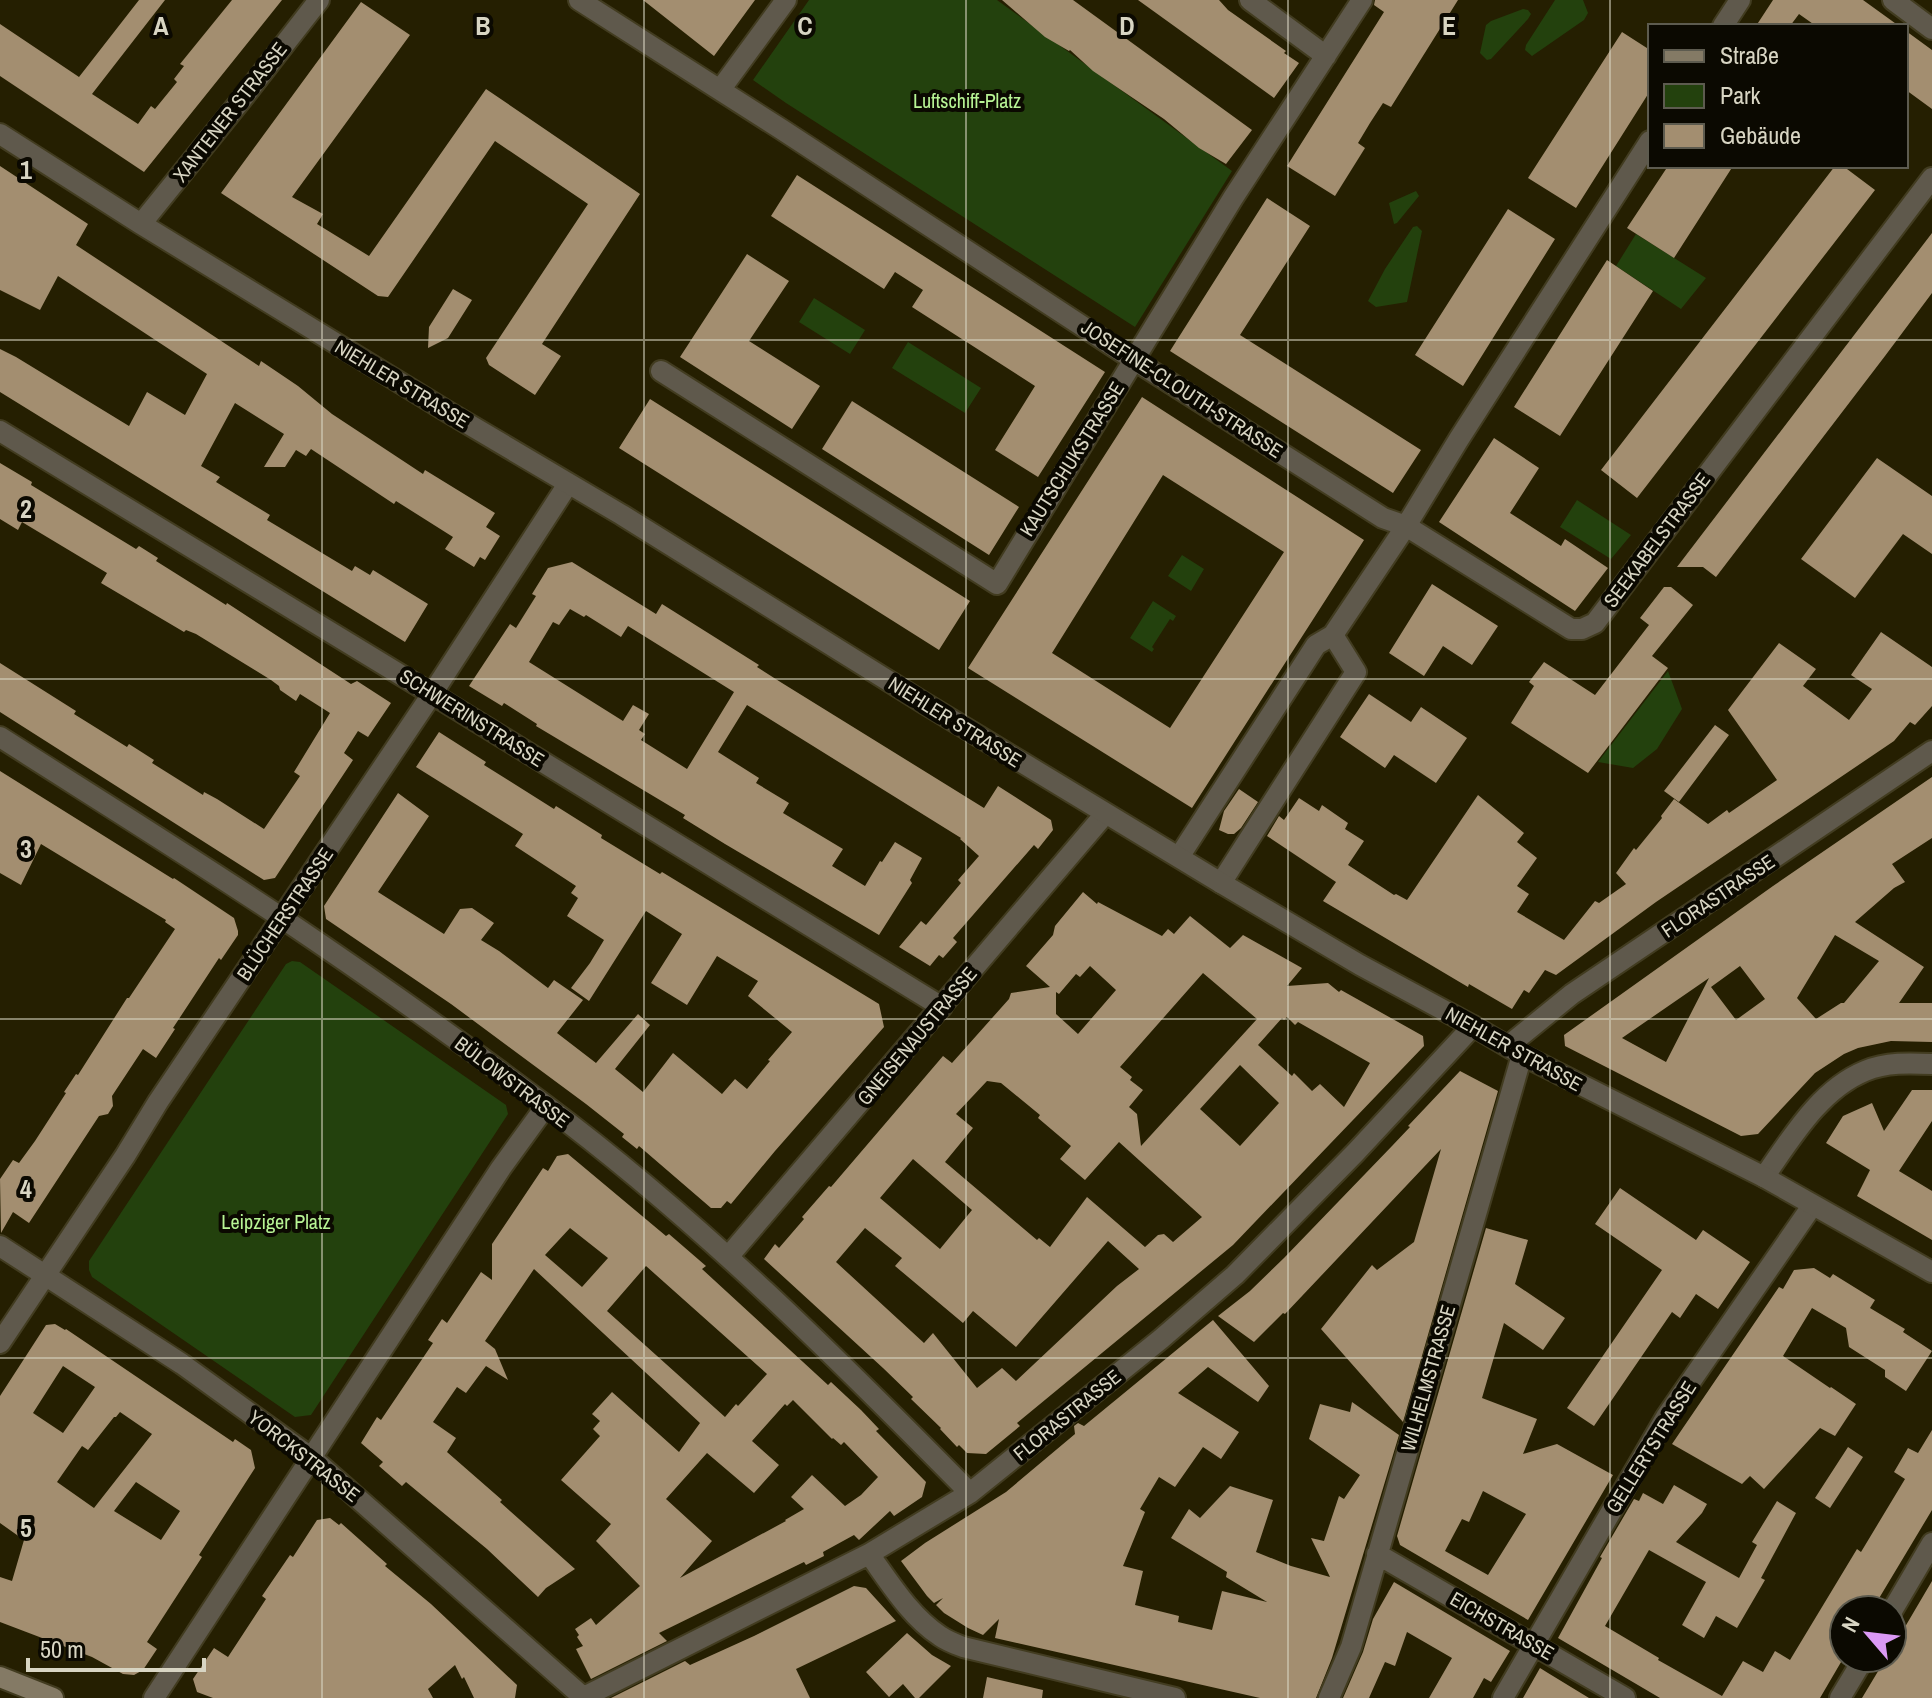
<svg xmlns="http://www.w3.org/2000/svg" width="1932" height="1698" viewBox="0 0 1932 1698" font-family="'Archivo Narrow',sans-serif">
<rect width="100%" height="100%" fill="#251f01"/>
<!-- green -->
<path fill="#23410d" d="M809 0H997L1232 171 1135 327 786 103 753 80Z
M1555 0H1583L1588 13 1584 20 1532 56 1525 50 1526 45Z
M1523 9 1528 10 1531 14 1528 19 1491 59 1487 60 1480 53 1486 25 1491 21Z
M1416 191 1419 196 1397 223 1394 224 1389 203Z
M1417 226 1422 231 1407 302 1376 307 1368 301 1385 269 1413 227Z
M1636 234 1706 278 1681 309 1616 266Z
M814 298 865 330 850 354 799 322Z
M908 342 981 388 965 413 892 368Z
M1577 500 1631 535 1611 559 1560 527Z
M1182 555 1204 569 1191 591 1168 576Z
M1153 601 1176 616 1173 621 1170 619 1152 647 1154 649 1152 652 1130 638Z
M1668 671 1682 709 1657 749 1633 768 1598 762Z
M292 961 300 962 506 1105 508 1114 311 1415 295 1417 92 1277 89 1270V1261L286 964Z"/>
<!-- building -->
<path fill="#a38e70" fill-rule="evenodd" d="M139 0H165L92 94 138 124 151 106 155 109 177 82 174 79 184 66 180 64 232 0H282L144 172 0 76V24L79 77Z
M643 0H755L714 56Z
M1002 0H1073L1252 130 1226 164 1199 148 1164 119 1093 71 1070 50 1069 51 1045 37Z
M1138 0H1219L1228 10 1286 51 1284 53 1299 63 1274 98Z
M1375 0H1458L1391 107 1383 103 1370 123 1358 143 1365 148 1335 196 1287 166 1384 12 1374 5Z
M1773 0H1863L1899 26H1816L1799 14 1790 26H1756Z
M361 2 410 35 292 197 323 214 317 224 369 256 486 89 640 194 542 344 561 356 535 395 489 365 486 358 588 204 495 141 388 297 378 296 221 193Z
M1906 31 1932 50V109L1906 90Z
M1622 32 1650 50V91L1576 208 1528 178Z
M0 166 88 224 76 245 259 366 261 361 298 386 332 414 423 474 425 470 495 513 486 527 500 536 485 560 480 557 474 567 445 549 453 537 396 501 394 504 311 449 306 456 296 450 285 467H264L284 434 235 403 201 466 220 477 216 482 270 515 267 520 352 571 355 566 370 575 373 570 428 604 405 642 0 392V349L16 357 129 426 147 392 185 415 207 374 58 276 40 310 0 290Z
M1668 166H1733L1674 258 1627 228Z
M1835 166H1843L1875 190 1637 498 1601 470Z
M797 175 1105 372 1038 477 995 450 1035 386 912 307 923 290 895 272 884 289 771 216Z
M1267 198 1310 226 1240 335 1421 450 1393 493 1170 351Z
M1508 209 1555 239 1463 386 1415 355Z
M1932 233V293L1885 356 1716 577 1703 567H1677Z
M747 254 789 281 749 341 820 386 792 429 680 357Z
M1607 260 1653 291 1560 436 1514 407Z
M453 289 472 300 448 338 428 348 429 327Z
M1142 397 1364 540 1192 808 968 668ZM1163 475 1284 552 1170 728 1052 653Z
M650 399 970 601 939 650 619 448Z
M852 401 1019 507 989 555 822 449Z
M1494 438 1539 468 1510 513 1561 546 1565 539 1608 568 1575 611 1439 522Z
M1877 458 1932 496V554L1903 534 1855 598 1801 559Z
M0 463 32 482 31 485 136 549 139 546 158 558 156 561 226 605 227 603 351 684 357 681 391 703 368 737 358 731 344 753 353 760 275 878 264 880 0 712V663L76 711 74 714 127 747 129 744 154 760 152 763 203 795 204 792 217 799 264 829 300 776 294 772 330 713 300 694 296 701 280 690 279 686 271 680 196 634 186 630 184 632 101 583 107 573 22 522 18 530 0 519Z
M572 562 656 614 662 604 759 665 757 667 782 683 984 808 998 786 1051 820 1053 830 1038 849 1034 845 953 938 957 942 943 958 939 955 930 966 899 947 921 921 926 925 961 883 958 880 979 856 960 839 961 838 747 705 718 752 759 778 756 783 789 803 783 813 843 849 832 866 865 886 880 861 882 862 895 842 922 858 910 880 912 883 879 935 725 844 683 818 685 815 536 726 537 724 504 703 502 706 469 686 510 624 516 628 536 596 532 594 548 568ZM570 609 584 617 586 615 621 637 628 626 734 692 687 769 641 740 645 734 639 730 649 714 633 705 623 721 529 662 553 622 559 625Z
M1432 584 1498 626 1472 665 1443 646 1424 676 1389 653Z
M1664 587H1671L1693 605 1652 656 1668 668 1588 773 1511 723 1534 686 1529 682 1544 662 1595 695 1649 625 1640 618Z
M1881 632 1932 667V706L1915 725 1910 722 1894 741 1656 902 1556 975 1545 970 1529 993 1524 990 1512 1009 1469 984 1468 987 1323 901 1336 882 1267 836 1279 816 1284 820 1299 798 1319 811 1322 805 1348 823 1345 829 1364 841 1348 865 1394 895 1396 894 1407 900 1478 795 1524 833 1517 842 1537 858 1517 886 1529 894 1517 912 1564 940 1595 901 1599 903 1626 884 1616 873 1634 848 1636 850 1662 818 1661 816 1674 799 1708 824 1727 810 1729 813 1777 780 1728 710 1779 643 1816 669 1803 686 1849 720 1872 689 1851 675Z
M1369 694 1411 722 1421 707 1467 738 1436 783 1394 755 1385 768 1340 737Z
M1715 725 1729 735 1679 802 1664 791Z
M439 732 486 762 484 765 554 809 556 806 602 835 601 838 660 874 662 872 879 1004 884 1027 775 1151 731 1204 727 1201 721 1208H711L639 1146 637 1149 622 1137 624 1134 586 1104 451 1004 326 919 324 906 398 793 429 816 378 892 444 934 460 909 472 908 494 923 481 940 499 951 548 988 554 980 583 1000 557 1033 596 1063 638 1014 650 1025 615 1069 643 1092 673 1053 722 1094 735 1079 747 1089 770 1061 768 1060 792 1032 748 996 758 981 717 956 687 1005 651 983 682 934 646 911 589 1001 571 988 590 963 604 940 567 916 578 898 571 893 576 886 515 846 523 834 416 767Z
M0 771 173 879 174 878 234 918 238 931V935L221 960 219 958 173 1028 175 1029 156 1058 143 1049 112 1096 113 1106 108 1114 99 1116 29 1223 13 1212 1 1233 0 1179 13 1160 19 1163 35 1141 66 1093 64 1092 76 1074 78 1075 127 998H129L175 929 165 922 166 920 41 844 21 885 0 873Z
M1932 777V838L1892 864 1905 882 1894 888 1855 922 1924 967 1899 1003H1932V1042L1891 1041 1858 1048 1844 1054 1815 1073 1758 1134 1741 1136 1565 1046 1564 1035 1773 886ZM1835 935 1879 961 1844 1003H1841L1816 1019 1797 998ZM1740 966 1765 999 1736 1020 1711 987ZM1709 978 1666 1062 1622 1038Z
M1239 789 1258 802 1241 828 1234 834H1228L1219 830 1224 811Z
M1083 892 1097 904 1098 902 1162 936 1168 929 1174 934 1190 916 1230 948 1243 935 1302 968 1287 986 1328 983 1339 992 1341 990 1423 1036 1424 1046 1233 1245 1017 1423 1020 1426 986 1454 967 1453 959 1445 957 1447 940 1429 941 1428 911 1399 913 1397 883 1368 764 1259 775 1244 779 1248 804 1219 802 1217 829 1186 831 1187 943 1056 952 1063 1009 999 1011 993 1050 987 1026 966 1053 935 1055 926ZM1090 966 1116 990 1078 1034 1056 1014V992L1059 994 1076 974 1080 977ZM1203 973 1257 1019 1141 1146 1137 1114 1129 1107 1143 1090 1130 1080 1132 1077 1120 1067ZM1287 1017 1295 1025 1298 1022 1370 1063 1344 1107 1320 1084 1312 1091 1294 1073 1292 1076 1258 1045 1282 1018 1284 1020ZM1240 1065 1279 1103 1240 1146 1200 1109ZM987 1081 1001 1083 1040 1115 1038 1118 1071 1146 1060 1159 1085 1180 1119 1142 1202 1217 1173 1242 1164 1234 1158 1235 1145 1247 1087 1197 1050 1247 1039 1238 1037 1240 945 1162 973 1128 956 1114ZM913 1159 972 1210 940 1249 880 1198ZM865 1228 902 1258 895 1266 963 1323 973 1311 1016 1347 1108 1241 1139 1269 1117 1286 1016 1381 1002 1368 977 1388 933 1333 924 1343 836 1262Z
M1460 1071 1498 1091 1403 1422 1321 1329 1372 1265 1377 1270 1414 1242 1441 1149 1285 1314 1283 1313 1254 1342 1218 1316 1250 1291 1284 1258 1392 1146 1410 1127 1408 1126Z
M1912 1090H1932V1121L1899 1171 1932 1191V1240L1857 1196 1870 1170 1826 1143 1843 1116 1872 1103 1884 1131Z
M568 1154 666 1236 669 1234 706 1266 702 1269 828 1385 831 1382 861 1410 879 1429 876 1431 926 1482 922 1497 894 1516 890 1511 859 1540 854 1535 823 1552 824 1556 806 1565 804 1562 659 1633 667 1641 591 1679 576 1649 583 1646 577 1637 579 1635 575 1629 591 1618 596 1625 640 1586 596 1541 611 1524 561 1480 600 1436 593 1429 600 1421 592 1414 612 1392 679 1452 700 1423 534 1269 485 1341 495 1349 508 1380 486 1366 466 1393 457 1387 433 1422 456 1438 447 1452 502 1500 500 1502 575 1569 546 1588 538 1597 487 1549 406 1482 402 1486 379 1466 383 1462 361 1443 377 1417 381 1420 433 1343 428 1340 442 1319 447 1323 481 1272 492 1280V1244L543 1168 548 1171 557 1156ZM570 1228 608 1258 582 1287 545 1255ZM646 1266 767 1374 738 1406 736 1404 725 1417 607 1311ZM793 1400 832 1439 833 1438 841 1445 844 1442 878 1477 861 1495 845 1506 812 1475 791 1497 804 1509 785 1520 786 1521 680 1578 712 1541 666 1499 707 1453 754 1493 779 1465 752 1441 785 1404 787 1406Z
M1620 1188 1696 1240 1703 1230 1750 1262 1718 1309 1696 1294 1680 1318 1672 1312 1594 1426 1567 1408 1662 1270 1595 1224Z
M1486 1228 1528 1240 1515 1284 1565 1318 1543 1350 1504 1323 1482 1398 1537 1419 1523 1454 1557 1444 1613 1475 1528 1620 1400 1545 1397 1536ZM1483 1491 1526 1514 1488 1575 1445 1551 1462 1519 1469 1522Z
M1814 1268 1830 1278 1833 1274 1875 1300 1870 1308 1905 1329 1903 1332 1932 1351 1906 1391 1885 1377V1370L1849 1347 1846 1328 1812 1308 1783 1356 1830 1388 1831 1387 1856 1404 1835 1436 1820 1428 1764 1489 1750 1476 1742 1484 1672 1444 1779 1287 1783 1289 1794 1270Z
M1213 1320 1269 1386 1258 1402 1208 1367 1178 1393 1239 1432 1221 1459 1203 1447 1175 1487 1159 1477 1140 1509 1145 1512 1123 1566 1143 1571 1135 1605 1179 1616 1178 1622 1212 1630 1222 1591 1267 1602 1226 1577 1227 1572 1171 1538 1189 1509 1200 1518 1230 1486 1273 1500 1256 1552 1291 1566 1330 1577 1311 1538 1324 1541 1339 1496 1344 1499 1360 1475 1309 1439 1320 1404 1350 1412 1352 1402 1399 1435 1332 1658 1316 1698H1260L995 1638 999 1619 983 1635 968 1628 944 1613 936 1605 943 1598 934 1603 927 1596 901 1561 925 1543 1006 1492 1075 1434 1074 1426 1078 1423 1084 1426Z
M55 1324 65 1330 66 1329 233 1442 235 1439 251 1450 255 1468 199 1555 202 1557 147 1642 157 1649 143 1670 134 1675 123 1674 92 1657 0 1622V1577L12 1581 24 1540 0 1523V1396L46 1325ZM63 1366 95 1387 63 1433 33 1413ZM120 1412 152 1434 94 1508 57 1482 82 1446 88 1450 114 1417H116ZM136 1482 180 1511 161 1540 114 1511Z
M1932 1430V1510L1872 1610H1844V1657L1820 1698H1660L1558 1638 1602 1558 1600 1557 1634 1499 1639 1501 1643 1493 1663 1504 1674 1485 1707 1504 1702 1513 1676 1542 1739 1578 1757 1545 1752 1542 1777 1501 1796 1513 1761 1578 1765 1580 1737 1628 1716 1616 1704 1638 1682 1625 1706 1582 1649 1550 1605 1626 1659 1658 1658 1660 1722 1696 1743 1661 1763 1672 1775 1651 1790 1660 1857 1549 1861 1552 1905 1479 1894 1472 1908 1448 1918 1453Z
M1848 1447 1863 1457 1830 1508 1815 1498Z
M330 1518 339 1525 341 1523 387 1564 385 1566 431 1604 517 1685 515 1698H474L464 1677 462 1679 455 1665 428 1689 433 1698H213L197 1692 193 1679 214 1648 228 1657 266 1599 262 1596 290 1555 293 1557 317 1520Z
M1932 1581V1698H1862L1886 1658H1892V1649Z
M1394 1582 1510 1651 1491 1682 1484 1678 1473 1698H1429L1452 1658 1407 1632 1395 1666 1385 1662 1369 1698H1343L1363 1652 1373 1619Z
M854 1586 866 1588 896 1621 796 1669 810 1698H611L685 1661 690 1665 754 1636Z
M907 1633 932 1655 951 1666 919 1698H915L903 1684 889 1697 866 1672Z
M1540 1668 1548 1673 1589 1698H1523Z
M987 1677 1043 1690 1042 1698H983Z"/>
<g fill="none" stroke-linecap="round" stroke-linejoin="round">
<!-- minor casing -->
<g stroke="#423c20" stroke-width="24">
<path id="minor" d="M579 0 781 129 1134 360 1383 518 1406 526 1571 629H1582L1595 623 1932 178
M1250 0 1326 56
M1893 0 1932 29
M1723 26 1740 0
M720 90 786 0
M661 371 997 584 1233 198 1362 0
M0 431 432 694 942 1007
M0 737C94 797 189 856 282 918 371 978 459 1040 545 1105 699 1220 836 1357 970 1493
M1179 857 1316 645 1333 635 1406 526 1459 439 1650 141
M1221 883 1356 672 1333 635
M1508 1046 1572 994 1932 751
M1764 1177C1791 1139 1819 1090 1865 1071 1886 1062 1910 1063 1932 1064
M0 1246 182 1364 312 1458 583 1697
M728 1257 1105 814
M0 1343 125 1156 158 1102 432 694 568 484
M869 1554C890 1583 910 1616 940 1636 947 1641 955 1644 963 1647L1175 1698
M1377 1554 1625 1698
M1892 1611 1932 1543
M154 1698 501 1168 546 1106
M582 1698 869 1554 970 1493 1161 1339 1235 1275 1355 1153 1473 1026
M1329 1698 1351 1647 1522 1055
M1503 1698 1666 1417 1812 1206
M1840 1698 1864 1658"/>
</g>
<!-- tertiary casing -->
<g stroke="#423c20" stroke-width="24">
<path id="tertiary" d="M0 134 141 224 448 412 622 515 924 703 1221 883 1360 965 1473 1026 1522 1055 1764 1177 1932 1272
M141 224 242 99 319 0"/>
</g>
<!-- secondary casing -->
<g stroke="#423c20" stroke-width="24">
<path id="secondary" d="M0 1677 53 1698"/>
</g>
<!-- minor -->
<use href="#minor" stroke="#5f594c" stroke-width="20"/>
<!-- tertiary -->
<use href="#tertiary" stroke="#5f594c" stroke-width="20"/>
<!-- secondary -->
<use href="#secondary" stroke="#847a65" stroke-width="20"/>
</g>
<!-- grid -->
<path fill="none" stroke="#d8d5c3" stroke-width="2" stroke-opacity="0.55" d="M322 0V1698M644 0V1698M966 0V1698M1288 0V1698M1610 0V1698M0 340H1932M0 679H1932M0 1019H1932M0 1358H1932"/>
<g text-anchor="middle" stroke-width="8" stroke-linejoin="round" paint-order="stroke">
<!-- park labels -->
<g font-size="20" fill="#b8f495" stroke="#0b0901">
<text x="967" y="108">Luftschiff-Platz</text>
<text x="276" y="1229">Leipziger Platz</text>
</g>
<!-- street labels -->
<g font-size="20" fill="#d8d5c3" stroke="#0b0901">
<text transform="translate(230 112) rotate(-52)" y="7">XANTENER STRASSE</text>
<text transform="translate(402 384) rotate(31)" y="7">NIEHLER STRASSE</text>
<text transform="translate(1182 389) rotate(33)" y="7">JOSEFINE-CLOUTH-STRASSE</text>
<text transform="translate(1072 459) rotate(-58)" y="7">KAUTSCHUKSTRASSE</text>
<text transform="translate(1657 540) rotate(-53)" y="7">SEEKABELSTRASSE</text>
<text transform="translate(472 718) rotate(32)" y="7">SCHWERINSTRASSE</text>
<text transform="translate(955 722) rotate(32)" y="7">NIEHLER STRASSE</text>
<text transform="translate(1718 896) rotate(-34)" y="7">FLORASTRASSE</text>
<text transform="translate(285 914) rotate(-56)" y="7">BLÜCHERSTRASSE</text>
<text transform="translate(917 1036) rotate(-50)" y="7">GNEISENAUSTRASSE</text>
<text transform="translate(1514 1049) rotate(29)" y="7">NIEHLER STRASSE</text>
<text transform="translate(512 1082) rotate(37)" y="7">BÜLOWSTRASSE</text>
<text transform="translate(1428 1378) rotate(-74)" y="7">WILHELMSTRASSE</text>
<text transform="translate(1067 1415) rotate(-39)" y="7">FLORASTRASSE</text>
<text transform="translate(1651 1447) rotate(-58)" y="7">GELLERTSTRASSE</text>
<text transform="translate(304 1456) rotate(38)" y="7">YORCKSTRASSE</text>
<text transform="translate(1502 1626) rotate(30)" y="7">EICHSTRASSE</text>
</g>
</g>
<g font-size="26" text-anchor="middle" font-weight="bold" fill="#d8d5c3" stroke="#0b0901" stroke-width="8" stroke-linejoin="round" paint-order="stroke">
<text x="161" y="35">A</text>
<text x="483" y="35">B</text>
<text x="805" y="35">C</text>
<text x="1127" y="35">D</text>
<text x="1449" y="35">E</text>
<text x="26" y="179">1</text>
<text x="26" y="518">2</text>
<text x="26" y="858">3</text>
<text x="26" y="1198">4</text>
<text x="26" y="1537">5</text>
</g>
<!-- legend -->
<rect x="1648" y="24" width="260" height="144" fill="#0b0901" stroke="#5d5b4f" stroke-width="2"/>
<rect x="1664" y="50" width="40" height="12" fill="#847a65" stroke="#5d5b4f" stroke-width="2"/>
<text x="1720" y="64" font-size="24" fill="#d8d5c3">Straße</text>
<rect x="1664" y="84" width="40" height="24" fill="#23410d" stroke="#5d5b4f" stroke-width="2"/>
<text x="1720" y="104" font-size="24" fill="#d8d5c3">Park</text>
<rect x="1664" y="124" width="40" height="24" fill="#a38e70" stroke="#5d5b4f" stroke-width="2"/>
<text x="1720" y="144" font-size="24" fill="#d8d5c3">Gebäude</text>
<!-- north arrow -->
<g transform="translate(1868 1634) rotate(298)"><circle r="38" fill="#0b0901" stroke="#5d5b4f" stroke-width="2"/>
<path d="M0-6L14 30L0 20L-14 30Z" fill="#db99f5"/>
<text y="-12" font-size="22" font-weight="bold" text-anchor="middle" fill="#d8d5c3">N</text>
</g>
<!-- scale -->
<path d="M28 1658v12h176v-12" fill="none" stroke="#d8d5c3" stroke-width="4"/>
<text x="40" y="1658" font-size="24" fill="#d8d5c3" stroke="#0b0901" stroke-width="6" paint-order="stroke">50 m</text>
</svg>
